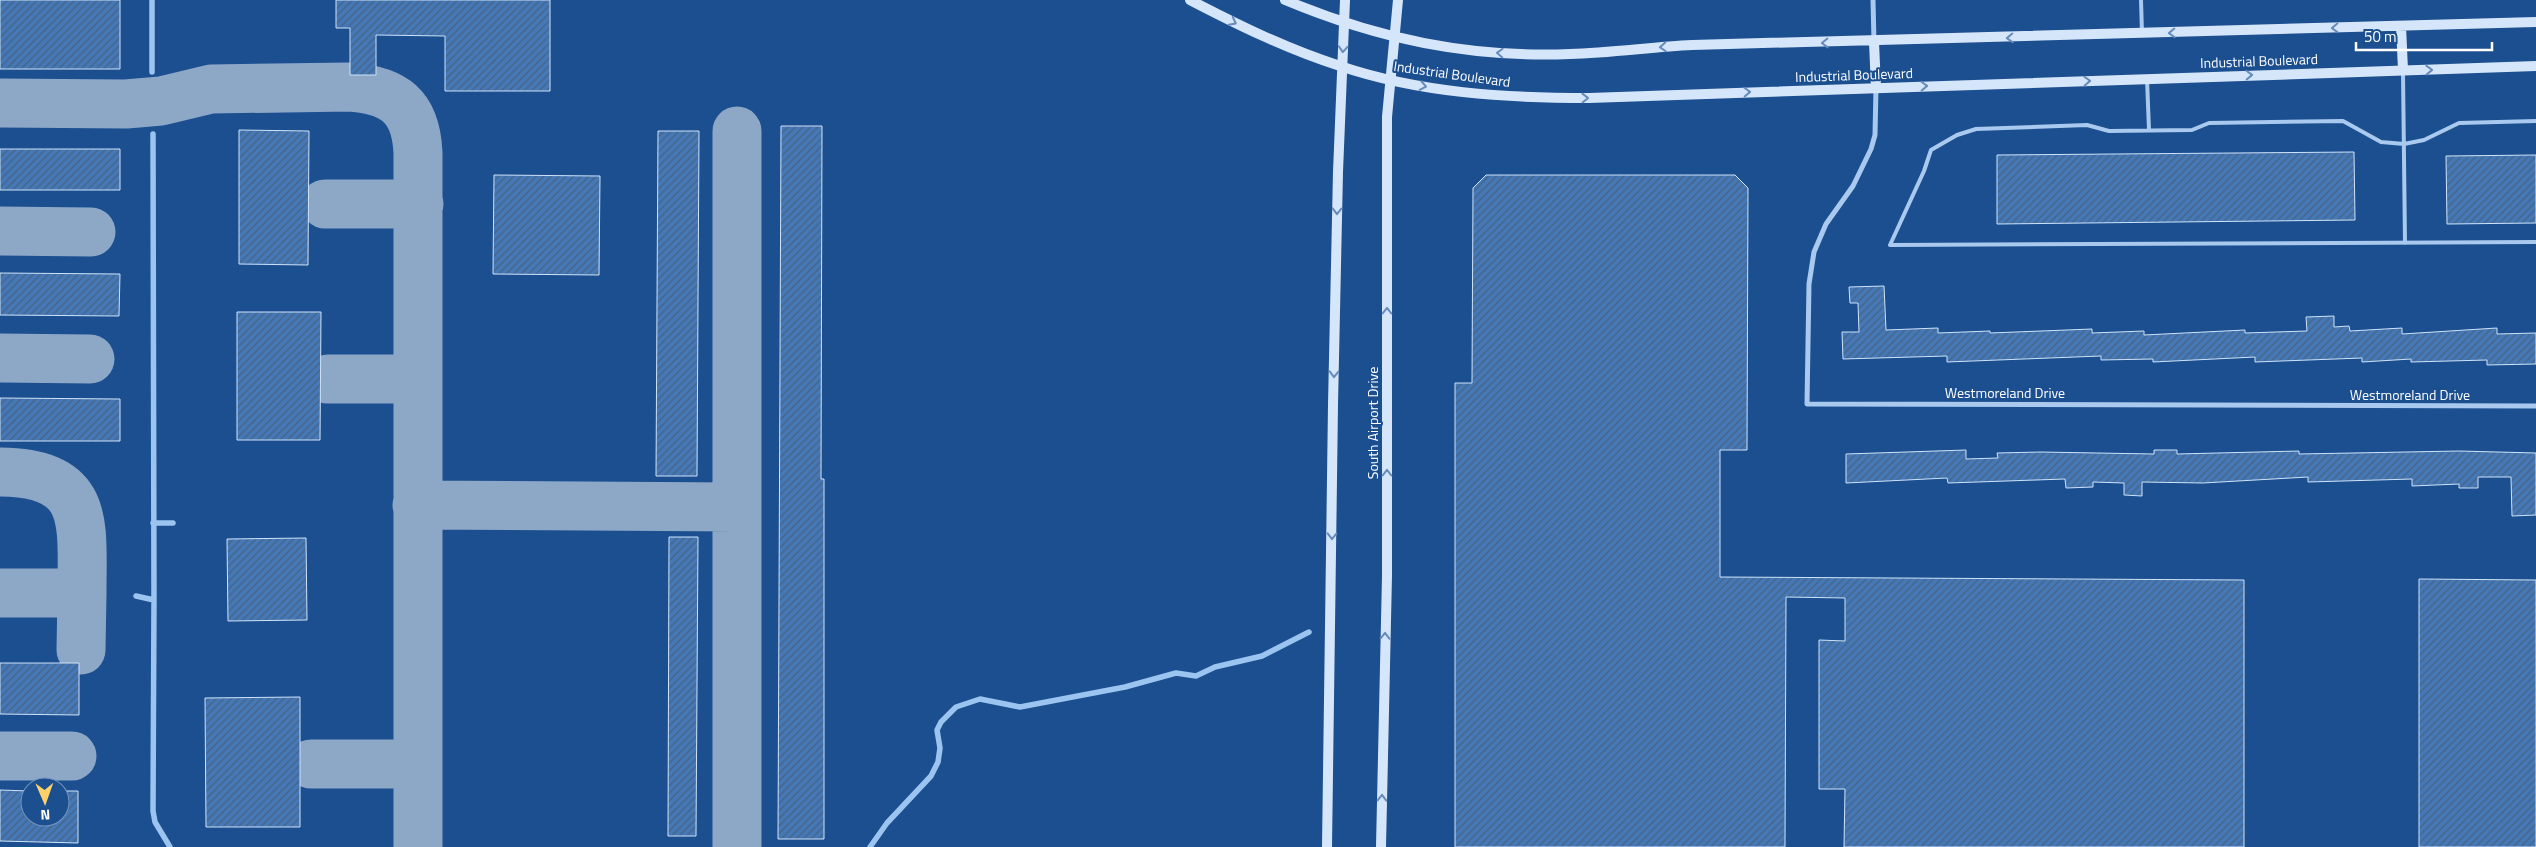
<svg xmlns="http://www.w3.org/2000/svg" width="2536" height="847" viewBox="0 0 2536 847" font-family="'Titillium Web',sans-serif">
<defs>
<pattern id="building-hatch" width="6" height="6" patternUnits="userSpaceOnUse" patternTransform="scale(1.25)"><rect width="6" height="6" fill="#4478b7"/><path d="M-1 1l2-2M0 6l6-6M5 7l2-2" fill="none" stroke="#486282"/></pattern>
</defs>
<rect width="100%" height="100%" fill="#1b4f8f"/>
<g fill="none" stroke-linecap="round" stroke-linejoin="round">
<!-- stream -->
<path stroke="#9cc4f0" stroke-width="5.5" d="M152 72V0
M153 134 154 600
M153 523H173
M136 596 154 600 153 811 155 822 170 847
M870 847 887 823 931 776 938 762 940 748 937 730 941 722 956 707 980 699 1020 707 1125 687 1176 673 1196 676 1215 667 1262 656 1309 632"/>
<!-- taxiway -->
<path stroke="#8da7c7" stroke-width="49" d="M0 103 126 104 161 101 211 89 349 87C394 90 416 106 418 153V847
M737 131V847
M325 204H419
M0 231 91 232
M0 358 90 359
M328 379H418
M0 472C91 473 82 521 82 593H0
M417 505 736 507
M81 650 82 593
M0 756H72
M311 764H417"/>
</g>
<!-- building -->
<path fill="url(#building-hatch)" stroke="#cfe3fa" d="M0 0H120V69H0Z
M336 0H550V91H445V36L376 35V75H350V28H336Z
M781 126H822L821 479H824V839H778Z
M239 130 309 131 308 265 239 264Z
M658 131H699L697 476H656Z
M0 149H120V190H0Z
M2354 152 2355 220 1997 224V155Z
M2536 155V223L2447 224 2446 156Z
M494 175 600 176 599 275 493 274Z
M1486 175H1735L1748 188 1747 450H1720V577L2244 580V847H1844L1845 789H1819V640L1845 641V598L1786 597 1785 847H1455V383H1472L1473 188Z
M0 273 120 274 119 316 0 315Z
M1884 286 1886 330 1938 328V333L1990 331V333L2092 329V333L2144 331V335L2245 330V333L2307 331 2306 317 2334 316V327L2349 326 2350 331 2402 328V334L2497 328V334L2536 333V364L2487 365V360L2411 362V359L2362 362V358L2255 362V357L2153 362V359L2101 360V356L1947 362V356L1843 359 1842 332H1859L1858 303H1850L1849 287Z
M237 312H321L320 440H237Z
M0 398 120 399V441H0Z
M1966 450V459L1998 458 1997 453 2041 452 2154 454V450H2177V454L2299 451V454L2459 451 2536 453V515L2512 516 2511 477H2478V488H2459V484L2412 486V479L2308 482V477L2203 483 2142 482V496L2124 495V483L2093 482V487L2066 488 2065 479 1948 483 1947 478 1846 483V454Z
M669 537H698L696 836H668Z
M306 538 307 620 228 621 227 539Z
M2419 579 2536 580V847H2419Z
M0 663H79V715L0 714Z
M300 697V827H206L205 698Z
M0 790 30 791V817H60V791H78V843L0 841Z"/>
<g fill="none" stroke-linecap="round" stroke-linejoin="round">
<!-- lane -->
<path stroke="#a9c9ee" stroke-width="4" d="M2141 0 2142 33
M2403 73 2405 243
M2147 79 2149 130
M2536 121 2459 123 2424 140 2404 144 2381 142 2343 121 2209 123 2192 130 2109 131 2087 125 1976 129 1957 135 1931 150 1924 171 1890 245 2536 242"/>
<!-- street -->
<path stroke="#a9c9ee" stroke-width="5" d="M1873 0 1874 42
M1876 88 1875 135 1871 149 1853 186 1826 224 1814 252 1809 284 1807 404 2536 406"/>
<!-- secondary -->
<path stroke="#d6e6fa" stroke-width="10" d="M1190 0C1238 25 1287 49 1340 66 1420 93 1505 98 1589 98L2536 66
M1285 0C1378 39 1469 58 1570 54 1611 53 1651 47 1692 45L2536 22
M2401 26 2403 70
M1874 42 1876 88
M1327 847 1333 405 1338 172 1345 0
M1381 847 1387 576V117L1398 0"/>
</g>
<!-- one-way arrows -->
<defs><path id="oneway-chevron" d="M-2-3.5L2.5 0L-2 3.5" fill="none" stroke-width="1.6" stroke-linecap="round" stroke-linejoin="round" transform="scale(1.25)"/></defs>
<g stroke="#668bba">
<use href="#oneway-chevron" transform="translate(1233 22) rotate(27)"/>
<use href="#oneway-chevron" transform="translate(2335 28) rotate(178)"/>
<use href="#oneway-chevron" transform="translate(2172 33) rotate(178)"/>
<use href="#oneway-chevron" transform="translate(2010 38) rotate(178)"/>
<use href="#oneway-chevron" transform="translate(1825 43) rotate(179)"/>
<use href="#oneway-chevron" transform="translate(1663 47) rotate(177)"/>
<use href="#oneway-chevron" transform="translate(1343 49) rotate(94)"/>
<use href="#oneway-chevron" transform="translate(1500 53) rotate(-177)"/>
<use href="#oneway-chevron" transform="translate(2429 70) rotate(-2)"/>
<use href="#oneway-chevron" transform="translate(2249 75) rotate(-2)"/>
<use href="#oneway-chevron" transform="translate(2087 81) rotate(-2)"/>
<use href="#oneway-chevron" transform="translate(1423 86) rotate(11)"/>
<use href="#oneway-chevron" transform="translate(1924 86) rotate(-2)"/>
<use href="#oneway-chevron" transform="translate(1747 92) rotate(-2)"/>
<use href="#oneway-chevron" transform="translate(1585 98) rotate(-1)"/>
<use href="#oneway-chevron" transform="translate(1337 211) rotate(91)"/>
<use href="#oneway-chevron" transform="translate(1387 311) rotate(-90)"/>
<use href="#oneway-chevron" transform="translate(1334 374) rotate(91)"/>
<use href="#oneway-chevron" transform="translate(1387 473) rotate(-90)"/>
<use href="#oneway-chevron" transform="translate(1332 536) rotate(91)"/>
<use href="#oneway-chevron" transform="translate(1385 636) rotate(-89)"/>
<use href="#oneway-chevron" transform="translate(1382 798) rotate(-89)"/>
</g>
<g text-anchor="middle" stroke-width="4" stroke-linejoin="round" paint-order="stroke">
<!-- street labels -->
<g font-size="14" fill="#fff" stroke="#1b4f8f">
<text transform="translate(2259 61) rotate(-2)" y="5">Industrial Boulevard</text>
<text transform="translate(1452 74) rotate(8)" y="5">Industrial Boulevard</text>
<text transform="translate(1854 75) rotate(-2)" y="5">Industrial Boulevard</text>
<text x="2005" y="398">Westmoreland Drive</text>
<text x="2410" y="400">Westmoreland Drive</text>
<text transform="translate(1373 423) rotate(-90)" y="5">South Airport Drive</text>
</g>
</g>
<!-- north arrow -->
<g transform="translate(45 802) rotate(178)"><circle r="24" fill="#1b4f8f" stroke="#7695bc"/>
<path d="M0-4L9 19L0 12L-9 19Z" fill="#ffd166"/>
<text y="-8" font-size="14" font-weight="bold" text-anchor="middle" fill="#ffffff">N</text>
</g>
<!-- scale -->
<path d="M2356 42v8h136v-8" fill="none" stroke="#ffffff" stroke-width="2.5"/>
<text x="2364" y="42" font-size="15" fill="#ffffff" stroke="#1b4f8f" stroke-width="4" paint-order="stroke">50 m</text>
</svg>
